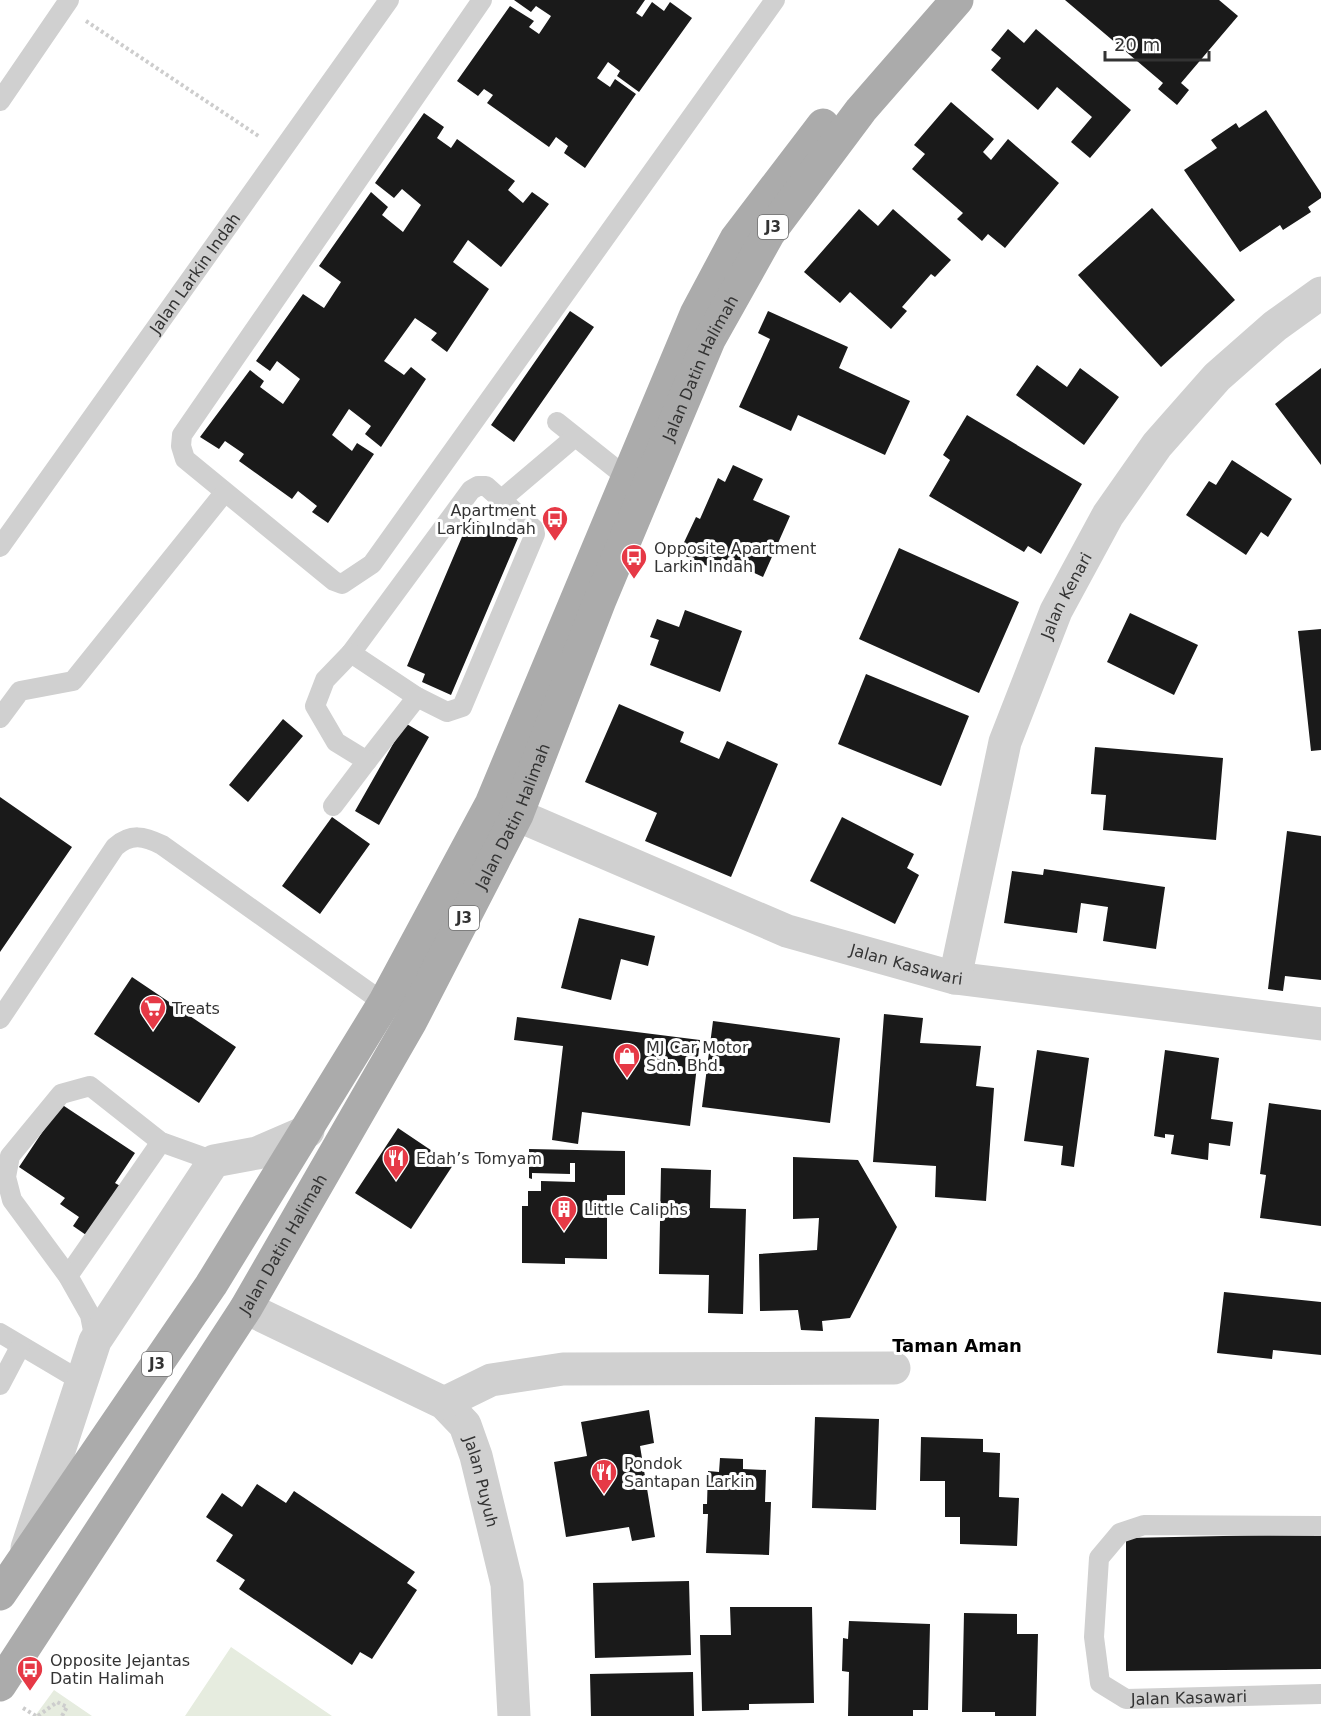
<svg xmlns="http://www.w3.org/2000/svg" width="1321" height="1716" viewBox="0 0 1321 1716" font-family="'DejaVu Sans',sans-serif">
<rect width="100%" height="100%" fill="#fff"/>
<!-- green -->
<path fill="#e6ecdf" d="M231 1647 332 1716H185Z
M54 1690 92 1716H35Z"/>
<!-- building -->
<path fill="#1a1a1a" d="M514 0H645L636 13 642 17 652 2 664 11 670 2 692 18 639 92 617 76 620 71 608 62 597 78 610 87 615 79 636 94 585 168 564 153 568 146 556 137 549 147 487 103 493 95 484 89 478 96 457 81 510 6 534 21 529 27 539 34 551 16 536 6 531 12Z
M1065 0H1219L1238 16 1181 83 1189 90 1177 105 1158 89 1163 83Z
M1008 29 1024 43 1036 29 1131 110 1090 158 1071 142 1092 117 1057 87 1038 110 991 70 1001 58 991 50Z
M951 102 994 139 983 152 991 160 1008 139 1059 183 1005 248 988 234 982 241 957 219 963 213 912 169 925 154 914 145Z
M1266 110 1321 193V198L1308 207 1311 212 1283 230 1280 225 1240 252 1184 170 1217 148 1211 140 1236 123 1239 128Z
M424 113 444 127 437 138 451 148 457 139 515 181 508 190 523 203 532 192 549 204 501 267 468 240 453 262 489 289 447 352 431 340 437 333 415 318 384 361 404 375 411 367 426 379 381 447 365 434 371 426 349 409 332 435 352 451 357 443 374 454 328 523 312 512 317 506 298 491 292 499 239 461 244 454 225 441 219 449 200 437 250 370 264 381 260 387 283 404 300 379 277 361 270 371 256 361 303 294 324 308 341 282 319 266 371 192 388 207 382 215 403 232 421 205 402 189 394 198 375 183Z
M1152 208 1235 300 1161 367 1078 275Z
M859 209 878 226 893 209 951 260 935 277 931 274 902 307 907 311 891 329 850 292 840 303 804 272Z
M570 311 594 327 514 442 491 425Z
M768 311 848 347 839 368 910 401 885 455 798 415 791 431 739 407 770 339 758 333Z
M1037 365 1067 387 1080 368 1119 397 1084 445 1016 395Z
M1321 368V465L1275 404Z
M967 415 1082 484 1041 554 1028 546 1024 552 929 496 950 460 943 455Z
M1232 460 1292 499 1268 537 1261 532 1246 555 1186 515 1209 481 1216 485Z
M733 465 763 479 753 500 790 516 763 577 722 558 716 570 679 553 696 517 700 519 718 478 725 482Z
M470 518 518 538 451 695 422 682 425 674 407 666Z
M899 548 1019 602 979 693 859 639Z
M685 610 742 631 720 692 650 665 659 640 650 637 657 619 679 627Z
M1130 613 1198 645 1174 695 1107 662Z
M1321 629V750L1311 751 1298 631Z
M866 674 969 716 941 786 838 744Z
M619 704 684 732 680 742 719 759 727 741 778 764 731 877 645 841 657 813 585 782Z
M283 719 303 736 248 802 229 785Z
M405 723 429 737 379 825 355 811Z
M1095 747 1223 758 1216 840 1103 830 1106 795 1091 794Z
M0 797 72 847 0 952Z
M332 817 370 844 320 914 282 886Z
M842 817 914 854 907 868 919 875 895 924 810 881Z
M1287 831 1321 836V980L1285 976 1283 991 1268 989Z
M1044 869 1165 887 1156 949 1103 941 1108 907 1081 903 1077 933 1004 923 1012 871 1043 875Z
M579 918 655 936 648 966 621 959 611 1000 561 988Z
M132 977 236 1047 199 1103 94 1034Z
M884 1014 923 1018 920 1043 981 1046 976 1086 994 1088 986 1201 935 1197 936 1166 873 1162Z
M517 1017 700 1040 690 1126 582 1112 578 1144 552 1140 563 1046 514 1040Z
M713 1021 840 1038 830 1123 702 1107Z
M1037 1050 1089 1058 1074 1167 1061 1165 1063 1146 1024 1141Z
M1165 1050 1219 1058 1211 1119 1233 1122 1230 1146 1209 1143 1208 1160 1171 1154 1174 1135 1165 1134V1138L1154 1136Z
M1269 1103 1321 1110V1226L1260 1218 1266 1175 1260 1174Z
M61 1104 135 1153 115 1183 122 1187 89 1237 73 1226 79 1217 60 1204 65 1198 19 1167Z
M398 1128 453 1165 411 1229 355 1193Z
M529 1149 625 1151V1195H607V1259L565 1258V1264L522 1263V1206H528V1191H541V1181L575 1182V1163H570V1174L532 1173V1179L529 1178Z
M793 1157 858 1160 897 1227 850 1318 822 1321 823 1331 801 1330 798 1310 760 1311 759 1254 817 1250 819 1218 793 1219Z
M661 1168 711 1170 710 1208 746 1209 743 1314 708 1313 709 1275 659 1274Z
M1224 1292 1321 1302V1355L1273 1350 1272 1359 1217 1353Z
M649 1410 654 1443 640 1446 655 1537 632 1541 629 1527 566 1537 554 1462 587 1456 581 1422Z
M815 1417 879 1419 876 1510 812 1508Z
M921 1437 983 1439V1452L1000 1453 999 1497 1019 1498 1017 1546 960 1544V1517H945V1481H920Z
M720 1458 743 1459V1469L766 1470 765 1502H771L769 1555 706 1553 708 1514H703V1504H707L708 1471 719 1472Z
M257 1484 286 1503 294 1491 415 1572 407 1583 417 1590 372 1659 360 1652 352 1665 239 1589 245 1580 216 1561 233 1535 206 1517 222 1493 242 1507Z
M1321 1534V1669L1126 1671V1538Z
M689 1581 691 1655 595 1658 593 1583Z
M730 1607H812L814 1703 749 1704V1710L702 1711 700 1635H731Z
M964 1613 1017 1614V1634H1038L1036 1716H995V1712H962Z
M849 1621 930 1624 928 1710H913V1716H848L849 1672 842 1671 843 1638 848 1639Z
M693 1672 694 1716H591L590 1674Z"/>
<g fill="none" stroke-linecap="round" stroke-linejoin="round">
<!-- path -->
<path stroke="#cdcdcd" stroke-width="4" stroke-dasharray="3 3" stroke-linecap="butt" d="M86 21 260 137
M23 1708 36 1716
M38 1716 57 1702 67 1707 62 1716"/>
<!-- lane -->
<g stroke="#d0d0d0" stroke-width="20">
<path d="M482 0 182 435 181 446 185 459 334 581 342 584 372 564 775 0"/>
<path d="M0 101 69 0"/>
<path d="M557 422 626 477"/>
<path d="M478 486H486L534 529 535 534 462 707 447 712 417 697 351 653 471 490Z"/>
<path d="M502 499 575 437"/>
<path id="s1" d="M0 547 389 0"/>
<path d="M0 718 20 691 73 681 224 493"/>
<path d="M367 761 417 697"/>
<path d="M333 806 367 761 336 742 315 706 325 680 351 653"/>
<path d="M0 1019 115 847C131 833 144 836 162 845L384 1003"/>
<path d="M68 1276 161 1142"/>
<path d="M0 1333 81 1381"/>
<path d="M95 1341 90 1315 68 1276 12 1200 6 1177 10 1156 61 1094 90 1086 161 1142 214 1161"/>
<path d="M0 1385 20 1347"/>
<path id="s2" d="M1321 1526 1144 1525 1120 1533 1099 1558 1094 1637 1100 1683 1126 1699 1321 1694"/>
</g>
<!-- street -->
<g stroke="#d0d0d0" stroke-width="33">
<path id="s3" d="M517 815 787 931 955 978 1321 1024"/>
<path id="s4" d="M955 978 1005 742 1056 611 1108 515 1157 445 1217 377 1275 326 1321 293"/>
<path id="s5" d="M246 1308 444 1403 465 1425 476 1456 507 1584 514 1716"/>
<path d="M444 1403 491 1380 563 1369 894 1368"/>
<path d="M27 1548 95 1341 214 1161 257 1153 308 1131"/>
</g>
<!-- primary -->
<g stroke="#ababab" stroke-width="33">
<path d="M0 1594 211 1285 384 1003 491 804 696 314 736 239 823 125"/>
<path id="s6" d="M0 1685 246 1308 411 1021 517 815 600 600 709 340 769 233 861 110 957 0"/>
</g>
</g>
<!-- icons -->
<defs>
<g id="bus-pin" transform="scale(1.35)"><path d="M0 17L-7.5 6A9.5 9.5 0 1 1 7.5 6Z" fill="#e63946" stroke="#fff"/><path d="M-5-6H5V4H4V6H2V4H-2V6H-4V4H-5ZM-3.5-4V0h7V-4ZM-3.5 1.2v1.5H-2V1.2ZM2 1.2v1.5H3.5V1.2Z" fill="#fff"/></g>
<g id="supermarket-pin" transform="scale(1.35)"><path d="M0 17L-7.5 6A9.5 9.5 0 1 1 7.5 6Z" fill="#e63946" stroke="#fff"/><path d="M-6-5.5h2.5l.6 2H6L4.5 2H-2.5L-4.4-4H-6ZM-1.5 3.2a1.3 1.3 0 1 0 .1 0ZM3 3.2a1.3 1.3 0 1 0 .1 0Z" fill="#fff"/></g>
<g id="shop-pin" transform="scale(1.35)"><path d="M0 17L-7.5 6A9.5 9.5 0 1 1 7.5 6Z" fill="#e63946" stroke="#fff"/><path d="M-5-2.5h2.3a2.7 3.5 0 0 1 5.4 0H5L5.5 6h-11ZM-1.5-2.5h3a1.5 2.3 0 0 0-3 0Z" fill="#fff"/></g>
<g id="restaurant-pin" transform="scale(1.35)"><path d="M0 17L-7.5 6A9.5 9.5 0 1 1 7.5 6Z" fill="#e63946" stroke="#fff"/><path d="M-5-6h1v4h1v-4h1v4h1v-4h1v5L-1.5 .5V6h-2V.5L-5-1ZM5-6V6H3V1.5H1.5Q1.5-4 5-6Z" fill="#fff"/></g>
<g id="building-pin" transform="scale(1.35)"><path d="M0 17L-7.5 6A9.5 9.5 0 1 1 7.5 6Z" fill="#e63946" stroke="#fff"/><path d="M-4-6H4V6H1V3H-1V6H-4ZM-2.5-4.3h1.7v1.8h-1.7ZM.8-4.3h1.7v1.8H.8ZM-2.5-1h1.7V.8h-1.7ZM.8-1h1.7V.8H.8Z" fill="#fff"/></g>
</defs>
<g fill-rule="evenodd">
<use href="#bus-pin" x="555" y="519"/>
<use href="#bus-pin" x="634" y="557"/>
<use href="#supermarket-pin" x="153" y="1008"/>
<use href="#shop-pin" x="627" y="1056"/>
<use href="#restaurant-pin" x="396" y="1158"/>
<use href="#building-pin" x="564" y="1209"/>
<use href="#restaurant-pin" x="604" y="1472"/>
<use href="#bus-pin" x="30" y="1669"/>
</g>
<g text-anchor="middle" stroke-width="6" stroke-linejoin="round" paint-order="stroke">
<!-- shield labels -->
<g fill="#fff" stroke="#707070" stroke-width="1.5">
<rect x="758" y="215" width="30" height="24" rx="4.5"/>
<rect x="449" y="906" width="30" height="24" rx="4.5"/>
<rect x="142" y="1352" width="30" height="24" rx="4.5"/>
</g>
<g font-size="15" font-weight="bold" fill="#333">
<text x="773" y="232">J3</text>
<text x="464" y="923">J3</text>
<text x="157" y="1369">J3</text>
</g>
<!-- street labels -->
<g font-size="16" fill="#333" stroke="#fff">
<text dy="6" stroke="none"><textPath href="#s1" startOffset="336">Jalan Larkin Indah</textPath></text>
<text dy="6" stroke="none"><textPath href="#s6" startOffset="1496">Jalan Datin Halimah</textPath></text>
<text dy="6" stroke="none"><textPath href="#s4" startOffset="400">Jalan Kenari</textPath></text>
<text dy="6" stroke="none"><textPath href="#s6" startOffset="1010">Jalan Datin Halimah</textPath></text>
<text dy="6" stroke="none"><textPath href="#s3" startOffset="418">Jalan Kasawari</textPath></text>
<text dy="6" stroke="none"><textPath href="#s6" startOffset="524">Jalan Datin Halimah</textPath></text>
<text dy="6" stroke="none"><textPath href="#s5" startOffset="309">Jalan Puyuh</textPath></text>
<text dy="6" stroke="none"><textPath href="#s2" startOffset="454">Jalan Kasawari</textPath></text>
</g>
<!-- poi labels -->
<g font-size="16" fill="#333" stroke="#fff" text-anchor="start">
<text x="536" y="516" text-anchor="end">Apartment<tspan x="536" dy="18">Larkin Indah</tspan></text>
<text x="654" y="554">Opposite Apartment<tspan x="654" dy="18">Larkin Indah</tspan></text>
<text x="172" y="1014">Treats</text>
<text x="646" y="1053">MJ Car Motor<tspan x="646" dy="18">Sdn. Bhd.</tspan></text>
<text x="416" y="1164">Edah’s Tomyam</text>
<text x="584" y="1215">Little Caliphs</text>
<text x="624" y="1469">Pondok<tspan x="624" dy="18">Santapan Larkin</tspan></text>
<text x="50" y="1666">Opposite Jejantas<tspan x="50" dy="18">Datin Halimah</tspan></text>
</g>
<!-- neighbourhood labels -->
<g font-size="18" font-weight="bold" fill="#000" stroke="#fff">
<text x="957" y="1352">Taman Aman</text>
</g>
</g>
<!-- scale -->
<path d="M1105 51v9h104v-9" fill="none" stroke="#333333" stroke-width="3"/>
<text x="1114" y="51" font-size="18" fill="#333333" stroke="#ffffff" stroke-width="4.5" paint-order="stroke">20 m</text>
</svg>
